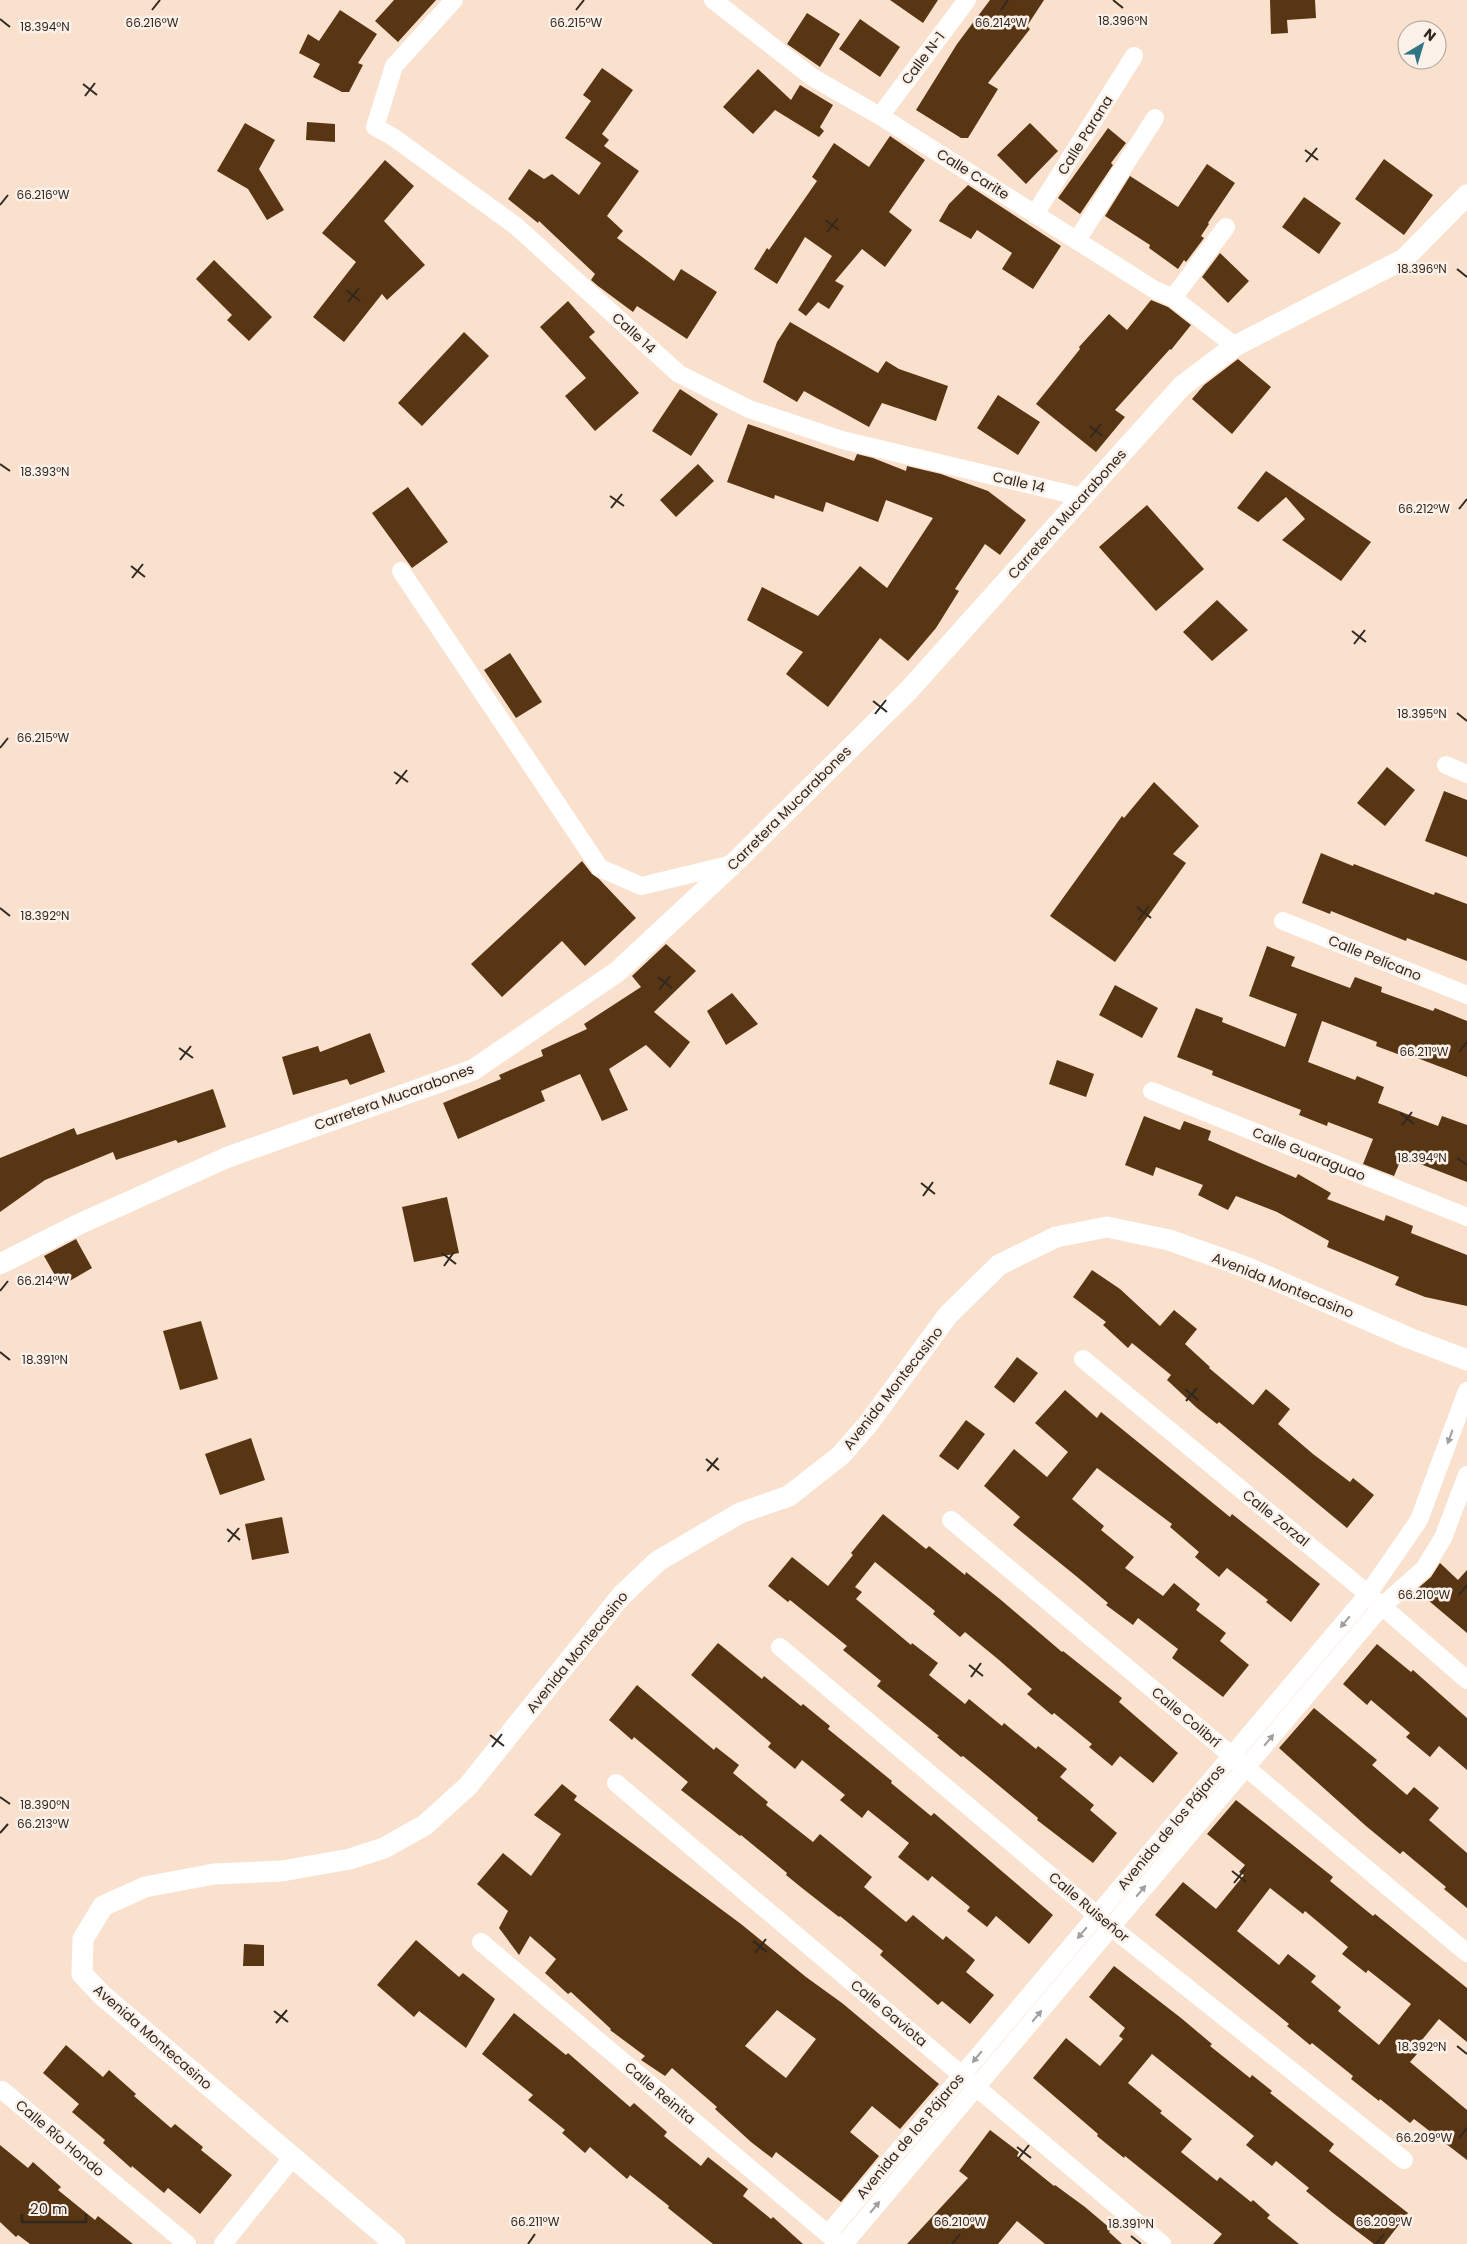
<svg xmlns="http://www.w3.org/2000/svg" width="1467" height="2244" viewBox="0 0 1467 2244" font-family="Poppins,sans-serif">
<rect width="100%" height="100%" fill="#f9e1cd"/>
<!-- building -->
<path fill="#583613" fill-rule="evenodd" d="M394 0H436L398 42 375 21Z
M890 0H938L923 23Z
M990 0H1044L1027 26 1030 29 988 83 998 89 968 138H961L916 110 957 44Z
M1270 0H1315L1316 18 1287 20 1288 33 1271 34Z
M340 10 377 34 358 63 363 65 349 92H342L313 77 320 64 299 53 308 34 319 41Z
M807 13 840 34 820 67 787 44Z
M860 19 900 47 880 77 839 49Z
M602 68 633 90 602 134 609 140 604 146 639 171 607 216 623 231 617 238 674 281 681 269 717 292 687 339 637 306 633 312 598 286 591 280 595 274 539 221 538 223 508 199 529 169 544 179 552 174 579 195 601 163 565 138 591 101 583 95Z
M758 69 791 100 800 85 833 105 820 127 824 131 819 137 775 110 753 134 723 107Z
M307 122 335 124V142L306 140Z
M245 123 275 140 259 169 284 210 267 220 248 189 217 171Z
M1030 123 1058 151 1026 184 997 155Z
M1108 128 1126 143 1111 163 1113 165 1080 214 1058 198Z
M890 136 925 160 889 212 912 230 885 267 862 249 835 281 844 286 829 309 818 302 806 316 798 310 832 256 805 237 777 284 754 269 767 248 769 250 817 181 812 177 834 143 869 167Z
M1384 159 1433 195 1404 235 1355 199Z
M385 160 414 186 384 221 425 265 387 300 382 294 344 342 313 317 356 262 322 233Z
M1207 164 1235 183 1208 223 1209 224 1201 236 1204 238 1186 262 1184 260 1178 269 1149 248 1150 245 1105 216 1130 176 1178 207Z
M968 185 1061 246 1033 289 1002 269 1012 253 977 230 971 239 939 221 949 204Z
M1304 197 1341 223 1319 254 1282 227Z
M1220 253 1249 281 1228 303 1202 277Z
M214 260 272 317 249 341 227 320 232 315 196 279Z
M1151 300 1168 307 1191 325 1171 350 1170 349 1115 410 1125 417 1096 452 1036 404 1080 349 1079 347 1109 314 1127 330Z
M568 301 595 332 589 337 639 393 595 431 565 396 586 378 540 327Z
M790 322 878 373 886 361 899 369 948 386 936 421 882 403 869 427 804 391 797 402 763 382 777 342Z
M464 332 489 356 422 426 398 403Z
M1238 359 1271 387 1232 434 1192 399 1204 385Z
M680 389 718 414 691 456 652 431Z
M998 395 1040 422 1018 455 977 428Z
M748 424 854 461 857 454 873 458 906 471 907 466 941 474 988 491 1026 520 1000 555 985 544 955 589 959 591 936 628 908 661 880 638 828 707 786 674 803 652 747 620 762 587 818 616 860 566 887 588 933 518 886 500 878 522 826 502 823 512 775 495 774 499 727 482Z
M698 464 714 481 676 517 660 500Z
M1266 471 1371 542 1341 581 1282 540 1305 519 1286 497 1258 522 1237 508Z
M408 487 448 542 412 568 372 513Z
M1147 505 1204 569 1156 611 1099 547Z
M1217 600 1248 630 1212 661 1183 632Z
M510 653 542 702 516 718 484 670Z
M1387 767 1415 790 1385 826 1357 803Z
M1154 782 1199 826 1173 854 1186 863 1115 962 1050 916 1122 816 1124 818Z
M1444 791 1467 800V857L1425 841Z
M1321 853 1353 866 1354 864 1434 895 1435 892 1467 904V961L1407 938 1406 941 1331 911 1330 914 1302 903Z
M582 861 592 874 599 879 636 918 585 966 562 941 502 997 471 964Z
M666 944 696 971 654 1012 690 1042 670 1068 646 1045 609 1069 628 1110 602 1121 580 1074 541 1091 545 1101 458 1139 443 1103 501 1079 499 1075 543 1056 541 1050 587 1029 584 1024 641 987 632 976Z
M1267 946 1295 957 1291 966 1350 988 1355 977 1382 987 1381 992 1433 1011 1435 1008 1467 1021V1077L1404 1053 1403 1056 1376 1046 1377 1042 1322 1021 1308 1062 1355 1080 1357 1076 1384 1087 1378 1103 1438 1126 1442 1116 1467 1125V1182L1402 1157 1394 1176 1363 1164 1373 1139 1328 1122 1327 1126 1299 1115 1301 1110 1212 1075 1213 1071 1177 1057 1196 1008 1223 1018 1222 1022 1285 1047 1297 1014 1249 996Z
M1115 985 1158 1008 1142 1038 1099 1015Z
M732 993 758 1024 726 1045 707 1011Z
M370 1033 385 1072 350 1085 347 1079 293 1095 282 1057 318 1046 320 1052Z
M1057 1060 1094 1074 1086 1097 1049 1084Z
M213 1089 226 1127 178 1143 176 1140 116 1160 113 1152 45 1180 0 1212V1158L74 1128 77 1135Z
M1144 1116 1180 1130 1184 1121 1211 1131 1208 1140 1296 1178 1298 1174 1331 1193 1327 1199 1384 1221 1386 1215 1413 1226 1411 1233 1467 1255V1306L1425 1297 1395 1285 1399 1277 1327 1247 1329 1241 1277 1212 1236 1196 1228 1210 1198 1195 1203 1185 1156 1167 1153 1176 1125 1165Z
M447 1197 459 1253 414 1262 402 1207Z
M76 1239 92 1268 61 1286 44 1256Z
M1092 1270 1120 1289 1160 1326 1174 1310 1197 1329 1185 1344 1210 1367 1209 1368 1253 1405 1266 1389 1290 1409 1278 1424 1313 1454 1350 1482 1353 1478 1374 1495 1347 1528 1219 1422 1217 1424 1197 1408 1167 1380 1171 1375 1132 1343 1128 1348 1103 1325 1106 1322 1073 1297Z
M201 1321 218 1379 180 1390 163 1331Z
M1017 1357 1038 1373 1014 1403 994 1387Z
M1065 1390 1097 1418 1101 1412 1230 1517 1232 1514 1320 1584 1291 1622 1266 1602 1268 1600 1227 1568 1219 1577 1195 1557 1199 1552 1170 1527 1172 1524 1097 1468 1072 1499 1104 1526 1101 1530 1134 1557 1125 1568 1163 1596 1174 1583 1200 1604 1196 1610 1226 1633 1220 1641 1249 1665 1223 1697 1172 1658 1178 1649 1138 1618 1133 1625 1106 1605 1108 1603 1076 1576 1013 1525 1020 1517 984 1486 1014 1449 1047 1477 1068 1452 1035 1423Z
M966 1420 985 1434 958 1470 939 1456Z
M251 1438 265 1480 220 1495 205 1454Z
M883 1514 926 1549 929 1546 965 1575 966 1572 1001 1600 1062 1652 1063 1651 1122 1698 1119 1702 1178 1753 1153 1783 1120 1756 1112 1766 1089 1747 1092 1744 1054 1713 1052 1715 1027 1694 1032 1689 999 1660 965 1632 960 1637 933 1614 935 1611 875 1562 855 1587 862 1592 856 1599 911 1645 912 1643 938 1663 929 1675 965 1704 969 1699 1002 1726 1004 1723 1036 1749 1038 1746 1067 1769 1060 1777 1094 1805 1090 1810 1117 1833 1093 1863 1037 1820 1038 1818 991 1779 963 1756 961 1757 937 1737 939 1736 877 1686 881 1681 843 1650 847 1646 790 1600 788 1602 768 1586 792 1557 828 1586 853 1555 851 1553Z
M282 1517 289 1553 252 1560 245 1524Z
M1440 1563 1458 1580 1467 1570V1633L1416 1590 1431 1577Z
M718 1643 762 1679 764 1676 801 1706 803 1704 830 1726 828 1729 892 1781 891 1783 931 1816 934 1813 1053 1915 1029 1944 996 1916 987 1927 967 1911 970 1907 932 1876 928 1881 898 1857 909 1843 868 1810 862 1818 840 1800 845 1795 802 1760 795 1769 768 1747 771 1743 691 1675Z
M1377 1644 1411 1672 1413 1670 1467 1718V1770L1439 1746 1430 1757 1406 1737 1410 1733 1371 1700 1367 1705 1343 1684Z
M637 1685 714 1750 716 1747 739 1765 733 1773 768 1802 766 1805 813 1842 820 1834 872 1877 864 1887 906 1922 913 1915 943 1940 946 1936 975 1960 966 1972 994 1995 970 2024 942 2001 938 2005 880 1955 883 1951 840 1916 839 1917 802 1888 786 1875 787 1873 741 1835 740 1836 681 1790 688 1782 634 1737 632 1740 609 1720Z
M1314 1708 1377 1760 1372 1765 1407 1795 1414 1787 1439 1808 1429 1820 1467 1853V1908L1444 1889 1446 1887 1403 1851 1400 1854 1366 1826 1279 1748Z
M562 1784 577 1796 574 1800 741 1924 806 1977 842 2003 939 2084 900 2129 872 2106 850 2132 879 2156 841 2202 776 2152 772 2158 751 2142 715 2109 717 2107 672 2068 665 2076 641 2060 645 2056 610 2030 611 2029 571 1992 568 1994 545 1973 556 1959 530 1936 519 1955 499 1928 508 1911 477 1884 503 1853 531 1876 561 1834 534 1815ZM777 2010 816 2039 786 2078 745 2046Z
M1236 1800 1333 1877 1330 1881 1373 1916 1375 1914 1467 1988V2042L1439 2019 1413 2051 1417 2054 1410 2062 1467 2110V2160L1414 2119 1410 2123 1380 2099 1379 2101 1351 2079 1353 2076 1312 2043 1310 2045 1287 2026 1289 2024 1155 1915 1183 1882 1216 1909 1244 1875 1239 1872 1245 1865 1207 1834ZM1270 1888 1303 1914 1305 1911 1348 1947 1342 1954 1366 1973 1368 1970 1411 2004 1379 2045 1338 2011 1341 2007 1311 1982 1316 1976 1288 1954 1279 1965 1237 1931Z
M416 1940 459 1977 463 1973 495 1999 466 2048 419 2011 414 2017 377 1985Z
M244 1944 264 1945V1966H243Z
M1114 1966 1181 2018 1212 2044 1210 2046 1250 2078 1252 2075 1272 2091 1270 2093 1334 2144 1329 2151 1408 2213 1384 2244H1374L1333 2213 1306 2191 1309 2188 1276 2161 1272 2166 1246 2145 1254 2136 1152 2054 1128 2083 1162 2111 1160 2113 1192 2139 1181 2152 1217 2181 1220 2177 1251 2202 1253 2200 1270 2215 1267 2218 1299 2244H1213L1222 2234 1125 2156 1124 2158 1097 2136 1098 2134 1033 2078 1066 2038 1100 2066 1123 2039 1119 2036 1125 2028 1089 1997Z
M514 2013 566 2055 568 2053 630 2107 634 2103 667 2132 664 2136 701 2166 708 2157 748 2189 743 2196 771 2219 773 2217 803 2244H713L668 2208 669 2206 630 2175 627 2179 590 2147 585 2153 562 2133 565 2130 528 2100 533 2095 482 2054Z
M66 2045 103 2077 109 2070 136 2094 134 2096 171 2128 175 2124 203 2147 201 2150 232 2175 200 2214 168 2188 164 2193 132 2166 131 2168 103 2143 105 2140 72 2112 79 2104 43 2073Z
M990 2130 1019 2152 1017 2156 1054 2186 1055 2185 1085 2207 1111 2229 1109 2232 1122 2244H1045L1017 2221 998 2244H907L968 2178 959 2171Z
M0 2145 28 2168 33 2162 61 2187 58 2190 95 2220 98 2216 133 2244H30L18 2235 16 2237 0 2222Z"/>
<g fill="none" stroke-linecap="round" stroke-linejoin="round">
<!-- minor -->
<path stroke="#fff" stroke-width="18" d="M454 0 394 66 375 127 393 137 516 226 679 374 749 409 842 440 1082 497
M713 0 812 77 880 116 1155 290 1173 298 1235 346
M880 116 967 0
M1035 214 1134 56
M1077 240 1155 118
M1173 298 1226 227
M401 571 600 868 641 886 733 864
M1446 765 1467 774
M1283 921 1467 995
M1152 1091 1467 1217
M1083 1359 1368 1594 1467 1680
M951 1520 1467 1953
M780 1647 1111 1927 1404 2160
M616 1783 1162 2244
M481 1942 836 2241
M2 2090 187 2244
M828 2234 1368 1594 1419 1520 1467 1391
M223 2244 293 2157
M844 2244 1382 1606 1424 1569 1443 1538 1467 1475"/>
<!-- tertiary -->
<path stroke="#fff" stroke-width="21" d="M0 1264 75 1226 228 1157 473 1070 617 972 733 864 908 691 1182 386 1235 346 1404 259 1467 195
M395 2244 102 1995 82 1974 83 1939 103 1906 145 1887 214 1874 282 1871 350 1859 384 1848 425 1825 468 1786 621 1596 658 1561 740 1513 789 1496 841 1455 868 1424 948 1315 999 1265 1056 1237 1107 1227 1169 1240 1248 1268 1409 1338 1467 1360"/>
</g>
<!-- one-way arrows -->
<defs><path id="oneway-solid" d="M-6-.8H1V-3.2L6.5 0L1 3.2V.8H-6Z" transform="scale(1.25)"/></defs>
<g fill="#a29e9b">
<use href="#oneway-solid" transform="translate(1450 1437) rotate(110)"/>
<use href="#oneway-solid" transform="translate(1345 1622) rotate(130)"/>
<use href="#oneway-solid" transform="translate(1269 1740) rotate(-50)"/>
<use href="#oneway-solid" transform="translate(1141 1891) rotate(-50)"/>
<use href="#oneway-solid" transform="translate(1082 1933) rotate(130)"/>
<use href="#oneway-solid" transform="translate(1037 2016) rotate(-50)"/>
<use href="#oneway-solid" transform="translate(977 2057) rotate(130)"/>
<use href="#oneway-solid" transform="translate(875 2207) rotate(-50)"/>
</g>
<!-- ticks -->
<path fill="none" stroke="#312821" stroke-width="2" d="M1113 0 1123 8M152 10 160 0M576 10 584 0M1001 10 1008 0M0 19 10 27M83 84 97 95M85 96 95 83M1305 150 1318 160M1306 162 1317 148M0 205 8 195M825 220 839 230M827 232 838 218M1457 269 1467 277M346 290 360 301M348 302 359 288M1089 426 1103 436M1090 438 1101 424M0 464 10 471M610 496 624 506M611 508 622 494M1459 509 1467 499M131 566 145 577M132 578 143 564M1352 631 1366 642M1354 644 1365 630M873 701 887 712M1457 713 1467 721M875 714 886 700M0 748 8 738M394 772 408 782M396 784 407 770M1137 907 1151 918M0 908 10 916M1138 920 1149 906M658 977 672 988M659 990 670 976M179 1048 193 1058M1459 1052 1467 1042M180 1060 191 1046M1400 1113 1414 1124M1402 1125 1412 1112M1457 1158 1467 1165M921 1183 935 1194M923 1196 933 1182M442 1253 456 1264M444 1266 454 1252M0 1291 8 1281M0 1352 10 1360M1185 1389 1198 1400M1186 1401 1197 1388M706 1459 719 1470M707 1471 718 1458M227 1529 240 1540M228 1542 239 1528M1459 1595 1467 1585M969 1665 983 1676M971 1677 981 1663M490 1735 504 1746M492 1747 502 1734M0 1797 10 1804M0 1833 8 1824M1232 1871 1246 1882M1234 1883 1245 1869M753 1941 767 1952M755 1953 766 1939M274 2011 288 2022M276 2023 287 2010M1457 2046 1467 2054M1459 2138 1467 2128M1017 2147 1031 2158M1018 2159 1029 2145M1131 2236 1141 2244M528 2244 535 2234M952 2244 960 2234M1376 2244 1384 2234"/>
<g text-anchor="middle" stroke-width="5" stroke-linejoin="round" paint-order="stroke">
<!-- street labels -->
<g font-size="14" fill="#312821" stroke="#fbf1e9">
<text transform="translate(923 58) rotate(-53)" y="5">Calle N-1</text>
<text transform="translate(1085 135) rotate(-58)" y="5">Calle Parana</text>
<text transform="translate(973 174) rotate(32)" y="5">Calle Carite</text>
<text transform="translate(634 333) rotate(42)" y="5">Calle 14</text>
<text transform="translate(1019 482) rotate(13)" y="5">Calle 14</text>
<text transform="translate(1067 514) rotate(-48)" y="5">Carretera Mucarabones</text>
<text transform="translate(789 808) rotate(-45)" y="5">Carretera Mucarabones</text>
<text transform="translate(1375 958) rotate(22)" y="5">Calle Pelícano</text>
<text transform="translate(394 1097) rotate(-20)" y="5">Carretera Mucarabones</text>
<text transform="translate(1309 1154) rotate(22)" y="5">Calle Guaraguao</text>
<text transform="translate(1283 1285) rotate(22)" y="5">Avenida Montecasino</text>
<text transform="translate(893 1388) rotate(-52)" y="5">Avenida Montecasino</text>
<text transform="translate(1276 1518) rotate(39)" y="5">Calle Zorzal</text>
<text transform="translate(577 1652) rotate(-51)" y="5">Avenida Montecasino</text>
<text transform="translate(1186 1717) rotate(40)" y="5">Calle Colibrí</text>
<text transform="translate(1171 1827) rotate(-50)" y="5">Avenida de los Pájaros</text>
<text transform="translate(1089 1907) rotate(40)" y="5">Calle Ruiseñor</text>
<text transform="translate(889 2013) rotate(40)" y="5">Calle Gaviota</text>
<text transform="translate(153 2037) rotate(41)" y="5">Avenida Montecasino</text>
<text transform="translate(660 2093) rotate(40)" y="5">Calle Reinita</text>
<text transform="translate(910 2136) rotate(-50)" y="5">Avenida de los Pájaros</text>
<text transform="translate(60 2138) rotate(40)" y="5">Calle Río Hondo</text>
</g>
</g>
<g font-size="12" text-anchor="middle" fill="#312821" stroke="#fbf1e9" stroke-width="5" stroke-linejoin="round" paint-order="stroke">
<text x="1123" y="25">18.396°N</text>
<text x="576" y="27">66.215°W</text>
<text x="1001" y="27">66.214°W</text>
<text x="152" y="27">66.216°W</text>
<text x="45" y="31">18.394°N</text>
<text x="43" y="199">66.216°W</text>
<text x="1422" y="273">18.396°N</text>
<text x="45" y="476">18.393°N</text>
<text x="1424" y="513">66.212°W</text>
<text x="1422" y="718">18.395°N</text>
<text x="43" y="742">66.215°W</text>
<text x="45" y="920">18.392°N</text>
<text x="1424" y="1056">66.211°W</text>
<text x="1422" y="1162">18.394°N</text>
<text x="43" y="1285">66.214°W</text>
<text x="45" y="1364">18.391°N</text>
<text x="1424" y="1599">66.210°W</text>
<text x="45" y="1809">18.390°N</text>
<text x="43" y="1828">66.213°W</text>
<text x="1422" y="2051">18.392°N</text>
<text x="1424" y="2142">66.209°W</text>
<text x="535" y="2226">66.211°W</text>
<text x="960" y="2226">66.210°W</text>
<text x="1384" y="2226">66.209°W</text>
<text x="1131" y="2228">18.391°N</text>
</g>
<!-- north arrow -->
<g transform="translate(1422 45) rotate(38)"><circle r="24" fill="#fbf1e9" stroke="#aaa199"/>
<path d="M0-4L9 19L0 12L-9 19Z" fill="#2f7583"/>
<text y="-8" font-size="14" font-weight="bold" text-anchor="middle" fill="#312821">N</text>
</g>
<!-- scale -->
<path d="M22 2214v8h64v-8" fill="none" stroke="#312821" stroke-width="2.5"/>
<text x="30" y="2214" font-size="15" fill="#312821" stroke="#fbf1e9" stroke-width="4" paint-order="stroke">20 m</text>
</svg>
